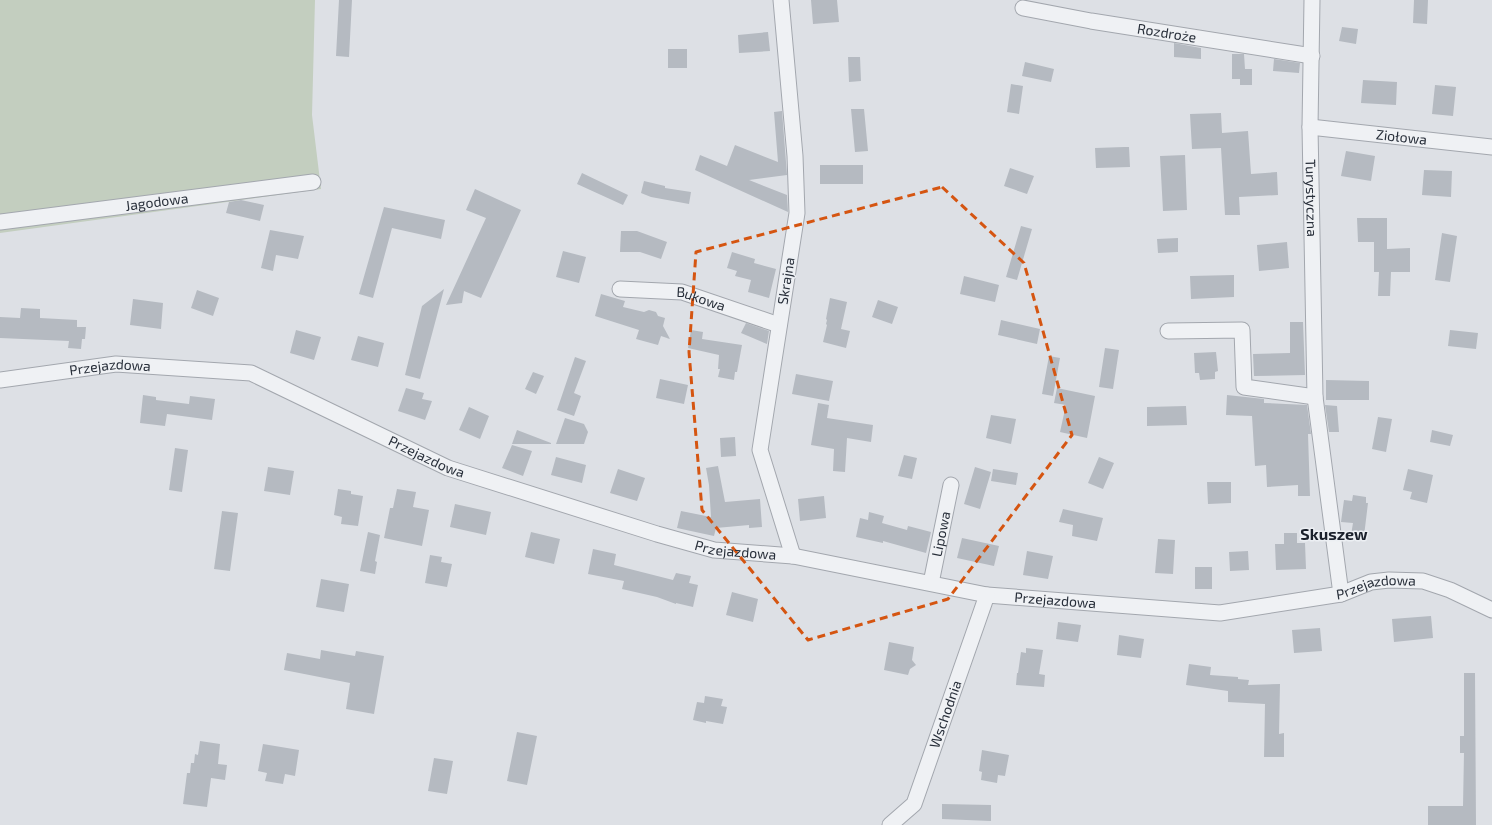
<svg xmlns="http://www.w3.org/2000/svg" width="1492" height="825" viewBox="0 0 1492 825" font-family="'Exo 2',sans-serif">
<rect width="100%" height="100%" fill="#dde0e5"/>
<!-- green -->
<path fill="#c3cebf" d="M0 0H315L312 115 321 189 0 233Z"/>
<!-- building -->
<path fill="#b5bac1" d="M339 0H352L349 57 336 56Z
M811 0H837L839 22 813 24Z
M1414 0H1428L1427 24 1413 23Z
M1342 27 1358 29 1356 44 1339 41Z
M768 32 770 51 739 53 738 35Z
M1174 43 1201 48V59L1174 57Z
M668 49H687V68H668Z
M1232 54H1244L1245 69H1252V85H1240V79H1232Z
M848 57H860L861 81 849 82Z
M1274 59 1300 63 1299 73 1273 71Z
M1025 62 1054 69 1051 82 1022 76Z
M1363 80 1397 82 1396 105 1361 103Z
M1011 84 1023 86 1019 114 1007 112Z
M1435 85 1456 87 1453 116 1432 114Z
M851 109H864L868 151 855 152Z
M782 111 787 175 749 180 787 195 788 212 695 170 700 155 727 166 735 145 778 162 774 112Z
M1221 113 1222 133 1248 131 1251 174 1277 172 1278 195 1239 197 1240 215H1225L1221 148 1192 149 1190 114Z
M1124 147H1129L1130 167 1096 168 1095 148Z
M1346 151 1375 156 1371 181 1341 176Z
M1185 155 1187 210 1163 211 1160 156Z
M820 165H863V184H820Z
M1010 168 1034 176 1027 194 1004 186Z
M1424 170 1452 171 1451 197 1422 195Z
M582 173 628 195 623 205 577 184Z
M644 181 665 186V188L691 192 689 204 651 197 641 193Z
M475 189 521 210 481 298 464 291 462 303 446 305 486 218 466 210Z
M241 200 264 205 260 221 226 213 229 202Z
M384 207 445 220 441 239 392 228 373 298 359 294Z
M1357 218H1387V249L1410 248V272H1391L1390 296H1378L1379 272H1374V242H1358Z
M1021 226 1032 229 1017 280 1006 277Z
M270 230 304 236 298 259 276 255 273 271 261 268Z
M621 231H637L667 242 661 259 640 252H620Z
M1442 233 1457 236 1450 282 1435 280Z
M1178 238V252L1158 253 1157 239Z
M1287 242 1289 268 1259 271 1257 245Z
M563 251 586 257 579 283 556 277Z
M732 252 755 259 754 263 776 269 769 298 748 292 751 280 735 276 737 271 727 268Z
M1234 275V297L1191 299 1190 276Z
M964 276 999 285 995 302 960 294Z
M444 289 420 379 405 375 422 306Z
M197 290 219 298 213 316 191 308Z
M601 294 625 301 623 307 644 312 649 310 656 312 658 316 665 318 663 326 670 339 661 336 658 345 636 339 639 330 595 316Z
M830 298 847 302 841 329 850 331 846 348 823 342 827 325 826 324 827 320 826 319Z
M133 299 163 303 161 329 130 325Z
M878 300 898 307 892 324 872 317Z
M21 308 40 309V318L77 320V327H86L85 339H82L81 349 68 348 69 341 0 338V317L20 318Z
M1001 320 1040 329 1037 344 998 335Z
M1290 322H1303L1305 375 1254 376 1253 354 1290 353Z
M746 323 769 331 767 344 741 333Z
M296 330 321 337 314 360 290 353Z
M691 330 703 332 702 339 742 345 737 372H735L734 380 718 377 720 369H718L719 355 688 348Z
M1450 330 1478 333 1476 349 1448 346Z
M358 336 384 343 378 367 351 360Z
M1105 348 1119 350 1113 389 1099 387Z
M1216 352 1218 371 1215 372V379L1200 380 1199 373H1195L1194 353Z
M1049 356 1060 358 1053 396 1042 394Z
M575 357 586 361 574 393 581 396 574 416 557 410Z
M533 372 544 376 536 394 525 389Z
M796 374 833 381 829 401 792 394Z
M660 379 688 385 684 404 656 398Z
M1326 380 1369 381V400H1326Z
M406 388 424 393 422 399 432 401 425 420 398 411Z
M1057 388 1095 396 1087 438 1060 432 1066 405 1054 403Z
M143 395 156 397V400L189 404 190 396 215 399 212 420 167 414 165 426 140 423Z
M1227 395 1264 399V403L1307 405 1311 434H1308L1310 496H1298V485L1267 487 1266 465 1255 466 1252 416 1226 415Z
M818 403 829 405 827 418 873 425 871 442 847 438 845 472 833 471 834 449 811 445Z
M1325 405 1337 406 1339 432H1329Z
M1186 406 1187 425 1147 426V407Z
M469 407 489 416 480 439 459 430Z
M991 415 1016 419 1011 444 986 438Z
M1378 417 1392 419 1386 452 1372 449Z
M565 418 584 424 588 432 584 444H556Z
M517 430 551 443V444H512Z
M1432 430 1453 435 1450 446 1430 442Z
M735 437 736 456 721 457 720 438Z
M512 445 532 451 523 476 502 468Z
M175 448 188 450 182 492 169 490Z
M904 455 917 458 912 479 898 476Z
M556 457 586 465 582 483 551 475Z
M1099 457 1114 463 1103 489 1088 483Z
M718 466 725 502 760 499 762 527 749 528V525L716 528 714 536 677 528 681 511 711 517 709 485 706 468Z
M268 467 294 471 290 495 264 491Z
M975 467 991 472 980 509 964 504Z
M618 469 645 478 637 501 610 493Z
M993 469 1018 473 1016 485 991 481Z
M1408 469 1433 475 1427 503 1410 499 1412 492 1403 490Z
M1207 482H1231V503L1208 504Z
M338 489 351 491V494L363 496 358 526 341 524 342 517 334 515Z
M397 489 416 492 413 507 429 510 422 546 384 538 390 508H393Z
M1353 495 1366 497V503H1368L1364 536 1351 535 1353 523 1341 522 1344 500 1352 501Z
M824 496 826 518 800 521 798 499Z
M455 504 491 512 486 535 450 527Z
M1063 509 1103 518 1097 541 1072 536 1073 525 1059 522Z
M222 511 238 513 230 571 214 569Z
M869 512 884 516 882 523 907 530 908 526 931 532 926 553 883 541V543L856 537 860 518 868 520Z
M368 532 380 535 375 561 377 562 375 574 360 571Z
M531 532 560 539 554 564 525 557Z
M1284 533H1297V543H1305L1306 569 1276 570 1275 544H1284Z
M962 538 999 546 994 566 957 558Z
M1158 539 1175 540 1173 574 1155 573Z
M593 549 616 554 614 565 673 580 676 573 691 576 689 583 698 585 693 607 676 603V604L657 597 622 589 624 581 588 574Z
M1027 551 1053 556 1048 579 1023 575Z
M1248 551 1249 570 1230 571 1229 552Z
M430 555 442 557 441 562 452 564 447 587 425 583Z
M1195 567H1212V589H1195Z
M321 579 349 584 344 612 316 607Z
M732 592 758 599 753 622 726 615Z
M1431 616 1433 638 1394 642 1392 619Z
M1058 622 1081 625 1078 642 1056 639Z
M1320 628 1322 651 1294 653 1292 630Z
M1119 635 1144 639 1141 658 1117 655Z
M889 642 914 647 912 660 916 665 910 669 908 675 884 670Z
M1026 648 1043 650 1039 674 1045 675 1044 687 1016 685 1017 673H1018L1021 652 1026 653Z
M321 650 355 656 356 651 384 656 374 714 346 709 350 683 284 670 287 653 320 659Z
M1189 664 1211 667 1210 675 1238 677V679L1249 680 1248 685 1280 684 1279 734 1284 733V757H1264L1265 704 1228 702V691L1186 685Z
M1464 673H1475L1476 825H1428V806H1463L1464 753H1460V736H1464Z
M705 696 723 699 721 706 727 707 723 724 706 721V723L693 720 697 702 704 703Z
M517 732 537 736 527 785 507 781Z
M200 741 220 744 218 764 227 765 225 780 211 778 207 807 183 804 187 773H190L191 763H194L195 754 198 755Z
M263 744 299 750 295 776 285 774 283 784 265 781 267 773 258 771Z
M982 750 1009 755 1005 776 998 775 997 783 981 780 982 772 979 771Z
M434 758 453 761 447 794 428 791Z
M942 804 991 805V821L942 819Z"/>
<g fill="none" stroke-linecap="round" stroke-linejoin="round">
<!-- minor casing -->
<g stroke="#a3a7ae" stroke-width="17">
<g id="minor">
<path d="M781 0 795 156 797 213 760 450 793 556"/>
<path id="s1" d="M1312 0 1310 127 1315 397 1341 594"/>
<path id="s2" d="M1023 8 1091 21 1312 56"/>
<path id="s3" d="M1310 127 1492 147"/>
<path id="s4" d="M0 222 313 182"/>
<path id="s5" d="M620 289 682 292 779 325"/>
<path d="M1168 331 1242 330 1244 387 1315 397"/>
<path id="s6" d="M0 380 116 364 251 373 448 468 657 534 714 550 793 556 987 595 1220 613 1341 594 1371 582 1389 580 1423 581 1450 590 1492 610"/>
<path id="s7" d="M931 583 951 485"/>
<path id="s8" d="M890 825 914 804 987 595"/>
</g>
</g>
<!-- minor -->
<use href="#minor" stroke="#eff1f4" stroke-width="15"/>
</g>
<!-- marked area -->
<path fill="none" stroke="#d55511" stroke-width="3" stroke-dasharray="8 5" stroke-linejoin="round" d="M942 187 1024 263 1072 435 948 599 808 640 702 510 689 352 696 252Z"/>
<g text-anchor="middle" stroke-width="3" stroke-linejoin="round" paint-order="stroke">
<!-- street labels -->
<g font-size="14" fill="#282f3a" stroke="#eceff3">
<text dy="5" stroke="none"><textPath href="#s2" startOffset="146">Rozdroże</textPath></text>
<text dy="5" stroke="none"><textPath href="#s3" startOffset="92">Ziołowa</textPath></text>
<text dy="5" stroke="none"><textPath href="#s1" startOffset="198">Turystyczna</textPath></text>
<text dy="5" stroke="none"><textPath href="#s4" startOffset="158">Jagodowa</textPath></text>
<text transform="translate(786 281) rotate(-81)" y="5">Skrajna</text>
<text dy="5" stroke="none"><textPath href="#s5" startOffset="82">Bukowa</textPath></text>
<text dy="5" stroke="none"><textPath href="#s6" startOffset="111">Przejazdowa</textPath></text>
<text dy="5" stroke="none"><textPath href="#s6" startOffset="447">Przejazdowa</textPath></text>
<text dy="5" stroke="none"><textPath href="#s7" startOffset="50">Lipowa</textPath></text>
<text dy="5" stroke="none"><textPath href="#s6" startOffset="771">Przejazdowa</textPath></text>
<text dy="5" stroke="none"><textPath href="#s6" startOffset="1419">Przejazdowa</textPath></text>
<text dy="5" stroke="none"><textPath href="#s6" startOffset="1095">Przejazdowa</textPath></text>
<text dy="5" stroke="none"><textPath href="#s8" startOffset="127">Wschodnia</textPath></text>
</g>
<!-- quarter labels -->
<g font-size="16" font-weight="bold" fill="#1a202b" stroke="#eceff3">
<text x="1334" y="540">Skuszew</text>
</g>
</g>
</svg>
